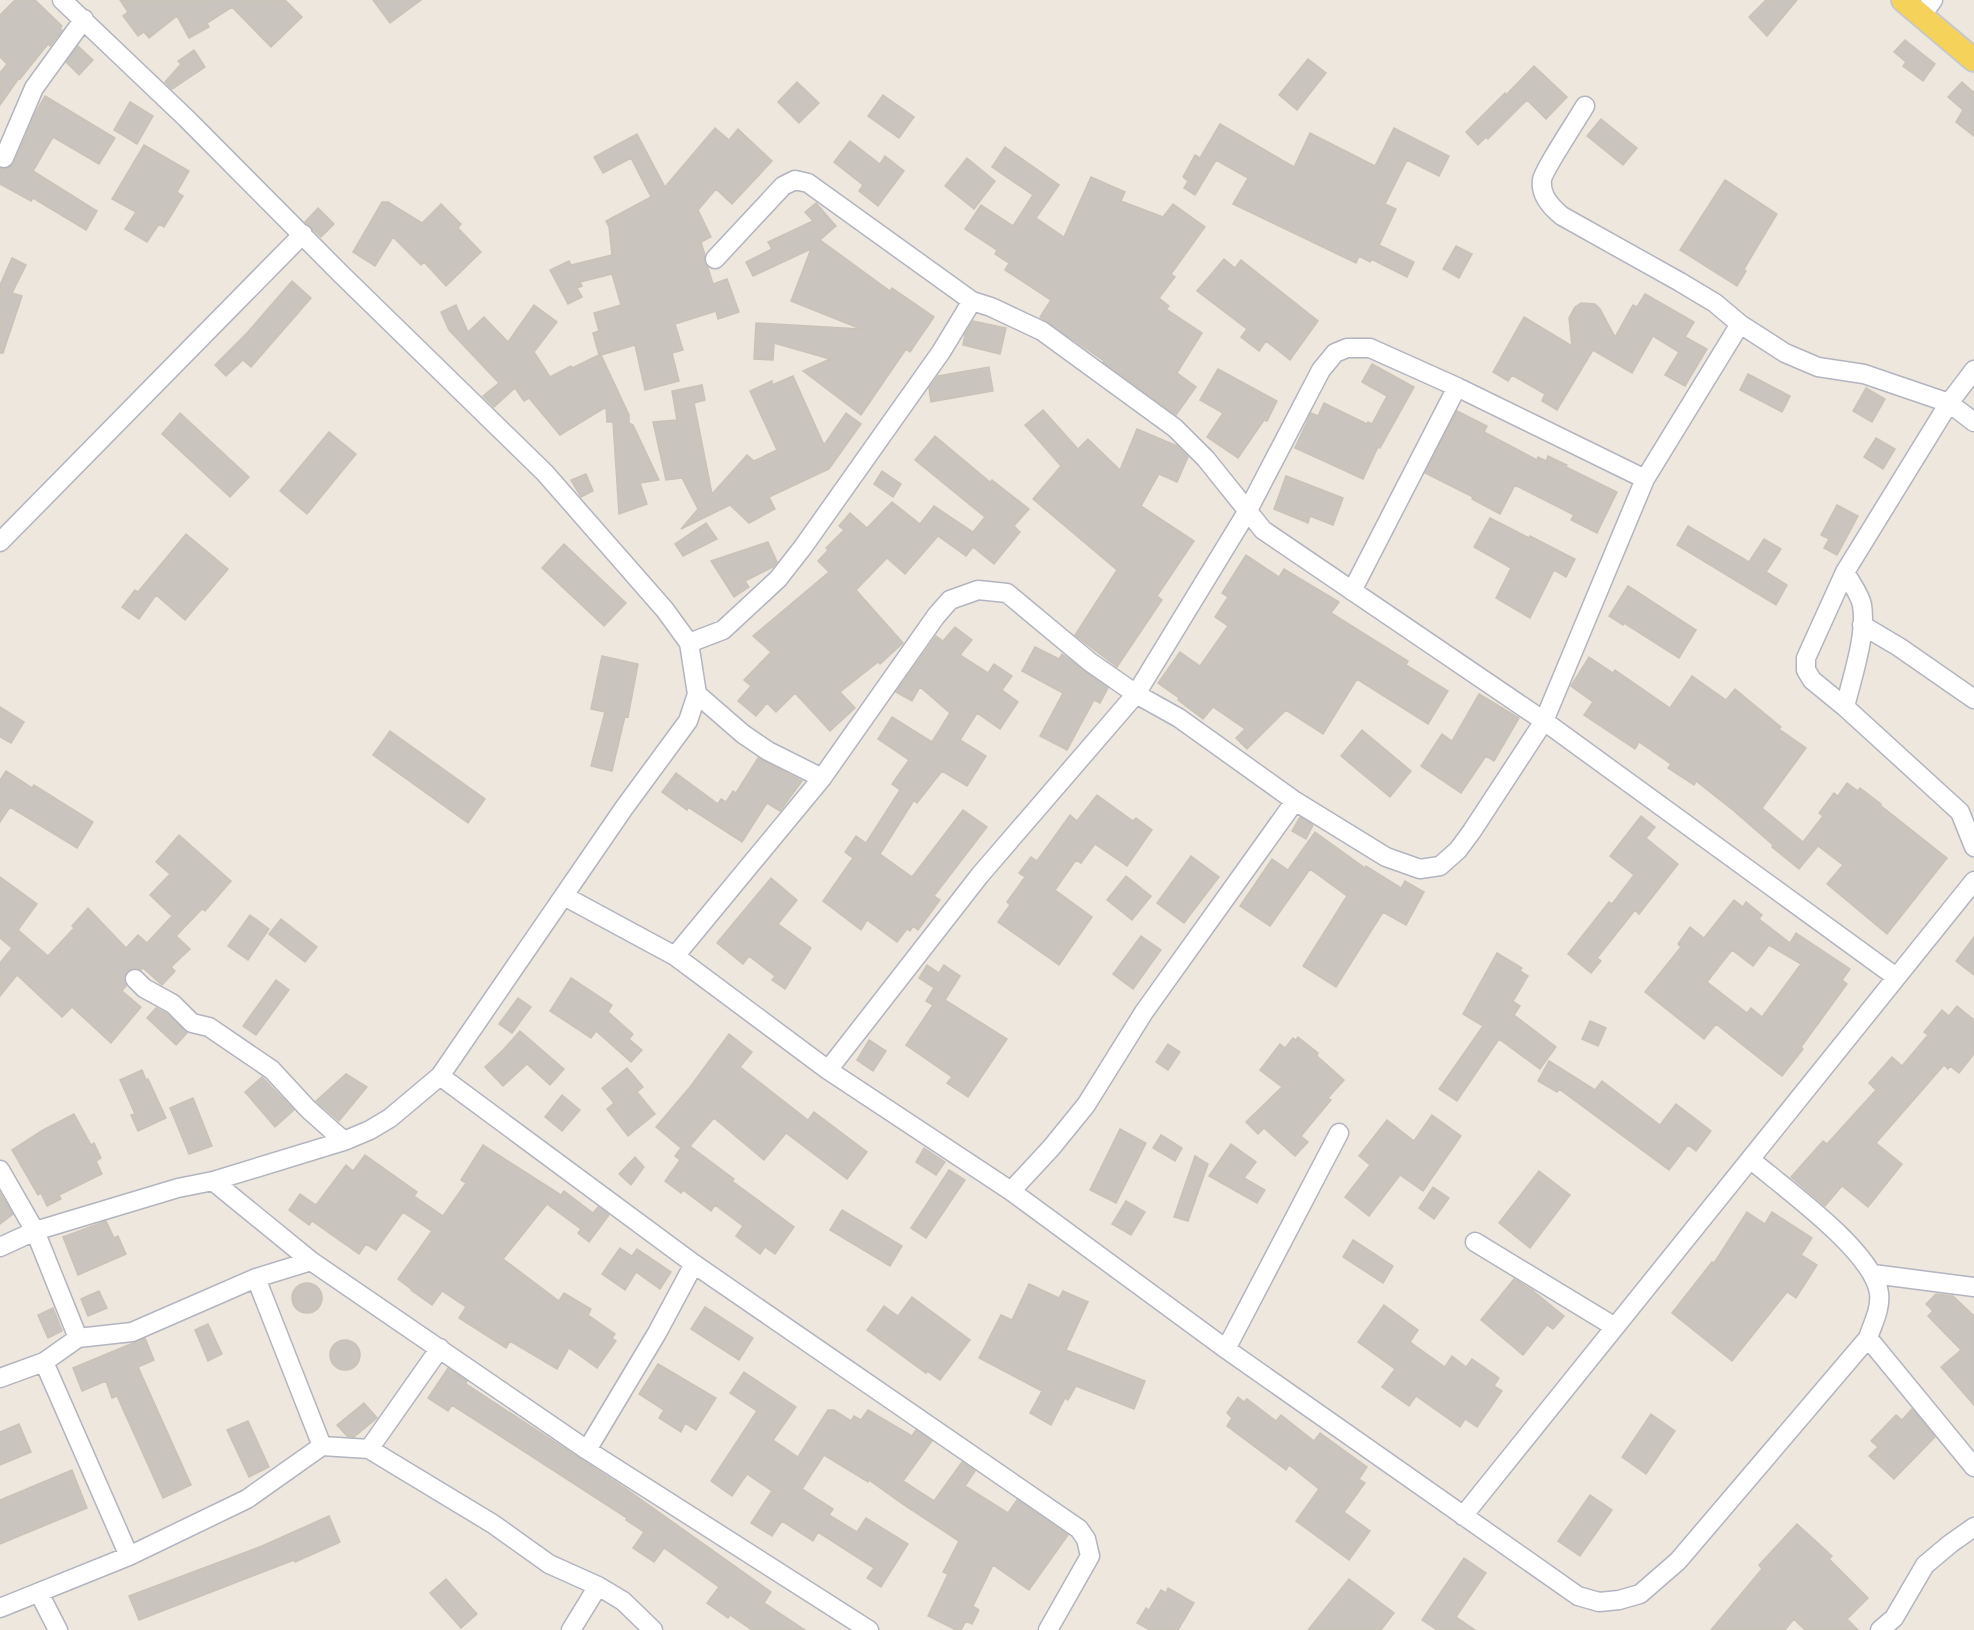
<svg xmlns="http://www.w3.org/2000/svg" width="1974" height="1630" viewBox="0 0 1974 1630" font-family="Cabin,sans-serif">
<rect width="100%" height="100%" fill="#eee7de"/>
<!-- building -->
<path fill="#c9c4bd" stroke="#c9c3b7" stroke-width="1.5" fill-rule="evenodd" d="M15 0H35L62 26 60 28 62 30 50 46 48 44 20 79 19 78 0 105V73L7 64 0 57V15Z
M120 0H285L302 17 271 47 232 7 207 23 209 27 189 38 177 16 149 38 144 32 138 36 123 16 128 12Z
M373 0H421L390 23Z
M1766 0H1797L1767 36 1749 17Z
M1905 40 1935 64 1923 81 1903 66 1906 62 1894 52Z
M78 46 93 60 79 75 66 62Z
M194 50 205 67 172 89 165 82 181 64 178 61Z
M1308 59 1326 73 1297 110 1279 95Z
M1534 66 1567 97 1546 119 1527 100 1488 139 1486 137 1478 145 1466 132 1505 93 1506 95Z
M797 82 819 103 799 123 778 102Z
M1962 82 1973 92 1974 91V136L1956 122 1963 110 1948 97Z
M883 95 914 117 899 138 868 116Z
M45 96 115 138 99 164 53 137 33 171 97 211 86 230 33 198 31 201 0 184V168L6 169 14 163 36 112Z
M130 102 153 116 137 144 114 130Z
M1601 119 1637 148 1623 165 1587 136Z
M1220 124 1294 167 1310 133 1375 166 1394 128 1449 156 1439 176 1407 160 1385 204 1396 209 1379 245 1414 262 1407 277 1371 259 1370 262 1359 256 1356 263 1233 204 1248 178 1216 160 1195 195 1184 188 1188 181 1183 177 1195 155 1200 158Z
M715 128 729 140 738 129 772 161 732 204 716 189 698 210 711 237 701 242 705 255 704 262 708 268 713 284 727 279 739 312 718 319 716 311 675 324 683 350 672 353 679 381 645 390 635 345 601 355 629 415V423L633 425 659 480 640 483 647 504 619 514 613 422H607L606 407 560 435 529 398 524 401 515 388 494 407 483 396 499 383 449 330 441 312 456 305 468 332 484 317 508 342 534 305 557 322 534 352 550 377 571 366 572 368 599 355 593 333 599 331 594 313 621 305 612 274 580 282 582 286 577 288 582 297 568 304 550 270 569 261 571 265 612 255 609 227 606 221 651 197 631 158 603 173 594 157 637 134 665 187Z
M850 141 880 164 885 156 904 171 878 206 859 191 863 185 834 162Z
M144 145 189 171 177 192 183 196 164 227 159 224 147 242 125 229 136 212 112 199Z
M1005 147 1059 185 1036 218 1064 237 1091 177 1125 192 1121 201 1163 217 1173 204 1205 227 1171 274 1175 277 1159 298 1169 306 1166 309 1202 333 1177 373 1196 387 1176 415 1103 362 1104 361 1040 317 1051 300 1005 270 1009 263 995 254 997 250 965 229 981 205 1013 226 1033 195 992 167Z
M967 158 995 181 974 209 945 186Z
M1725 180 1777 214 1744 269 1746 271 1737 286 1680 250Z
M382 202H388L422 223 441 204 461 224 458 228 481 252 446 286 424 262 421 265 393 237 375 266 353 252Z
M816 203 836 226 820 240 890 291 892 288 934 317 910 352 906 349 861 415 803 371 830 359 774 343 773 360 754 359 756 323 861 329 791 301 811 249 753 276 746 262 772 249 768 242 813 221 805 212Z
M318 208 334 224 321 237 305 222Z
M1456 246 1472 254 1459 278 1443 269Z
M12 258 26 265 12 293 22 296 3 353H0V285Z
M1224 259 1235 268 1241 260 1318 321 1290 360 1266 341 1259 351 1241 337 1247 329 1197 291Z
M292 281 311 298 251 367 243 360 226 376 215 365 247 333Z
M1645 294 1694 322 1685 337 1707 349 1685 386 1665 375 1679 352 1653 336 1632 373 1593 350 1557 410 1542 401 1545 394 1512 375 1508 381 1493 372 1524 317 1572 346 1569 318 1575 307 1581 303 1595 304 1600 309 1615 337 1633 305 1637 307Z
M973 321 1006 328 1000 354 963 345 965 334Z
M1372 364 1414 387 1380 448 1378 447 1363 479 1295 448 1311 413 1318 416 1324 403 1367 424 1368 422 1372 424 1387 396 1362 382Z
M989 367 993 391 931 402 929 388 938 376Z
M1218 369 1277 401 1267 421 1264 420 1238 458 1207 437 1223 413 1200 400Z
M1748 374 1790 396 1782 412 1740 390Z
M793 376 824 445 846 413 861 424 829 469 769 497 775 509 749 523 730 505 681 529 698 509 682 478 666 480 653 422 677 420 672 391 702 385 705 400 694 403 712 494 747 455 754 461 777 450 750 391 772 381V385Z
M1866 388 1885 399 1872 422 1853 411Z
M1043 410 1078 449 1088 439 1120 470 1137 429 1177 446 1188 457 1177 482 1159 474 1141 506 1194 541 1157 596 1162 600 1117 667 1075 635 1117 570 1033 499 1061 466 1025 425Z
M1457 411 1487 426 1484 432 1537 460 1538 457 1546 461 1548 456 1567 465 1566 467 1617 492 1597 533 1571 520 1574 515 1515 485 1500 514 1472 499 1473 497 1425 473Z
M180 413 249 477 230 497 162 434Z
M329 432 356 454 307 514 280 491Z
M935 436 990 482 992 480 1029 509 1014 526 1020 532 994 564 973 547 966 556 938 536 905 574 887 558 856 590 903 643 880 664 878 662 840 692 855 708 830 731 795 693 776 712 767 703 756 716 738 701 751 686 744 680 771 652 753 636 829 572 818 561 828 550 826 548 844 530 839 526 850 513 867 528 892 502 920 524 934 506 973 532 985 517 915 460Z
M1876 438 1895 449 1883 469 1864 457Z
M882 471 901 484 893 497 874 484Z
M586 474 593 491 581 497 571 480Z
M1286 476 1343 498 1333 525 1310 516 1308 523 1274 509Z
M1837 505 1858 516 1837 555 1824 548 1829 539 1821 535Z
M1490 518 1529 538 1530 536 1575 559 1566 577 1554 570 1530 618 1496 598 1511 568 1474 547Z
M706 523 717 539 683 556 675 544Z
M1688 526 1749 562 1764 539 1781 549 1766 572 1787 585 1776 605 1677 545Z
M186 534 228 569 185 620 156 595 139 619 122 607 135 590 138 592Z
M768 542 777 562 773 567 745 581 749 587 734 597 711 561Z
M564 544 626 603 604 626 542 568Z
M1246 555 1279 577 1284 569 1339 602 1331 613 1408 661 1406 665 1448 691 1428 724 1357 679 1323 734 1286 710 1247 749 1236 738 1245 729 1213 707 1203 719 1178 700 1179 698 1158 683 1180 652 1200 666 1228 626 1215 617 1228 597 1222 593Z
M1628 586 1696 630 1679 658 1624 623 1623 625 1609 616Z
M955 627 972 640 960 655 988 673 994 664 1012 676 1002 690 1018 702 1000 729 977 713 960 740 986 756 967 786 942 771 917 803 914 800 880 854 912 877 963 810 987 827 934 896 940 900 918 930 913 926 910 931 907 929 897 942 867 920 861 930 823 901 853 858 845 852 856 836 866 843 900 790 892 784 909 760 878 739 892 717 932 742 950 713 920 687 912 701 896 692 936 636 943 641Z
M1035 647 1059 659 1062 654 1108 688 1100 703 1094 700 1067 750 1040 736 1063 693 1022 671Z
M602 656 638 664 628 717 625 716 612 771 591 766 605 712 591 709Z
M1589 657 1613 673 1615 670 1670 708 1692 676 1726 700 1735 689 1781 727 1779 729 1806 748 1762 808 1803 842 1823 816 1819 813 1834 793 1838 796 1847 783 1858 791 1860 788 1881 804 1880 805 1947 858 1887 934 1827 884 1843 865 1818 846 1799 869 1772 847 1773 845 1734 811 1696 781 1694 785 1668 768 1671 764 1639 742 1635 749 1584 715 1593 702 1571 686Z
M1479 694 1519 718 1494 761 1486 756 1461 793 1421 766 1442 734 1452 741Z
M0 707 24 722 11 743 0 737Z
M1362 730 1411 771 1390 797 1341 756Z
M390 731 485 799 468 823 373 755Z
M758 758 802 781 780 811 767 803 742 842 688 807 687 810 662 792 676 773 718 804 721 799 726 802 733 791 736 793Z
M6 771 32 788 34 785 93 822 77 848 10 807 0 822V780Z
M1097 795 1133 821 1136 818 1152 830 1127 866 1095 844 1081 863 1076 860 1055 890 1092 917 1059 965 998 922 1010 905 1007 902 1025 877 1019 873 1031 857 1037 861 1070 815 1077 821Z
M1641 816 1655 827 1646 838 1678 864 1639 914 1635 910 1597 958 1601 961 1591 973 1568 954 1609 902 1612 904 1634 875 1610 856Z
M1300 817 1313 825 1306 839 1292 831Z
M1315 832 1365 868 1366 866 1401 888 1405 881 1424 892 1406 925 1383 912 1336 987 1303 966 1347 896 1310 869 1270 926 1240 906 1272 859 1288 870Z
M179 835 231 881 205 911 202 909 176 936 190 949 171 967 175 971 162 985 143 968 141 970 133 968 127 972 124 977 126 986 122 991 141 1007 111 1043 72 1007 62 1017 17 975 0 996V963L12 948 0 938V877L37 904 18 930 48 956 74 928 72 926 88 908 126 948 138 935 147 943 172 916 150 895 170 874 156 862Z
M1191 856 1219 877 1184 923 1157 903Z
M1126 876 1151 896 1132 920 1107 900Z
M771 878 797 900 778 924 811 948 785 989 772 980 775 976 749 956 743 964 717 943Z
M1734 900 1743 907 1746 902 1762 915 1759 919 1790 943 1796 933 1850 969 1842 980 1847 984 1801 1047 1803 1049 1782 1076 1716 1024 1704 1039 1645 992 1681 947 1678 944 1690 927 1704 938ZM1769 945 1801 964 1762 1017 1751 1008 1747 1013 1707 982 1732 950 1753 966Z
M250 915 269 929 248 960 228 946Z
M281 919 317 947 305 962 269 934Z
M1141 936 1161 950 1133 989 1113 974Z
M1974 937V975L1956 961Z
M1497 953 1522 968 1520 971 1528 976 1513 1001 1520 1006 1514 1015 1556 1047 1540 1069 1499 1039 1457 1101 1439 1089 1483 1026 1463 1014Z
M927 965 939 973 944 965 960 976 945 1000 1007 1039 968 1097 947 1083 952 1077 906 1045 933 1005 926 1001 934 988 919 978Z
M571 978 612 1005 608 1012 633 1034 629 1039 642 1050 631 1062 596 1031 591 1038 550 1011Z
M276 980 289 990 256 1035 243 1026Z
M518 998 531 1007 512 1033 499 1024Z
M1957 1006 1974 1020V1054L1959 1073 1950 1066 1948 1069 1944 1065 1876 1143 1902 1164 1868 1207 1842 1186 1825 1206 1791 1177 1823 1141 1827 1144 1876 1090 1869 1083 1892 1057 1902 1066 1928 1035 1924 1032 1942 1010 1949 1016Z
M156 1008 166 1013 187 1033 176 1045 147 1018Z
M1590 1021 1606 1028 1598 1046 1582 1039Z
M520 1031 564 1069 550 1085 527 1064 503 1086 485 1067 504 1049Z
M729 1034 752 1052 740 1067 808 1120 814 1112 867 1152 847 1179 786 1133 764 1160 714 1118 690 1146 734 1179 732 1181 794 1227 775 1254 765 1247 760 1254 736 1236 743 1226 715 1205 711 1211 683 1190 681 1193 665 1181 680 1160 675 1156 681 1148 656 1127 690 1087Z
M1298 1037 1318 1053 1317 1056 1344 1080 1328 1098 1331 1100 1301 1136 1308 1142 1295 1156 1264 1128 1258 1134 1246 1122 1282 1087 1260 1070 1280 1044 1285 1048 1293 1038 1296 1040Z
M869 1040 886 1051 873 1071 857 1060Z
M1168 1044 1180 1052 1168 1070 1156 1062Z
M1549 1061 1595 1090 1602 1081 1660 1125 1676 1104 1711 1131 1696 1151 1688 1145 1669 1170 1559 1089 1557 1092 1538 1081Z
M627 1068 643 1087 637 1092 655 1114 628 1136 607 1109 614 1103 602 1088Z
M142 1070 146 1080 148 1079 166 1118 138 1131 131 1115 135 1114 120 1080Z
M346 1074 367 1087 339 1121 316 1101Z
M262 1077 294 1110 275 1127 245 1092Z
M562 1095 580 1110 562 1131 545 1117Z
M193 1098 212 1146 189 1154 170 1108Z
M74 1114 91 1145 94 1143 101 1158 96 1161 102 1174 59 1195 61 1199 47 1206 41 1193 38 1195 12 1150 43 1130Z
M1432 1115 1461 1136 1423 1191 1400 1175 1369 1216 1345 1197 1370 1165 1359 1156 1387 1120 1414 1141Z
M1120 1129 1146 1143 1116 1203 1090 1190Z
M1161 1135 1182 1148 1175 1161 1153 1148Z
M1231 1144 1256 1162 1244 1178 1265 1190 1257 1203 1209 1176Z
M483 1145 561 1195 564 1191 593 1213 598 1207 609 1215 589 1242 578 1233 581 1229 547 1204 503 1259 559 1301 564 1293 591 1309 588 1315 615 1334 612 1338 616 1341 597 1368 569 1348 557 1369 510 1341 506 1348 459 1318 466 1307 442 1291 432 1305 411 1290V1289L398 1279 432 1231 403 1212 376 1250 366 1244 359 1254 312 1221 309 1225 289 1210 300 1194 316 1205 346 1165 353 1171 365 1155 417 1192 414 1196 443 1216 466 1183 461 1180Z
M924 1148 945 1162 936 1175 916 1162Z
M1195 1156 1208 1164 1188 1221 1174 1217Z
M635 1157 644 1167 631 1185 619 1174Z
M949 1170 965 1180 926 1238 911 1228Z
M1539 1171 1570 1195 1530 1248 1499 1223Z
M1433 1187 1449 1198 1434 1219 1419 1208Z
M0 1193 13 1214 0 1224Z
M1126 1201 1145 1212 1131 1235 1112 1224Z
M842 1210 902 1246 890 1266 830 1230Z
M1747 1212 1765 1224 1772 1212 1812 1238 1801 1255 1817 1265 1796 1298 1787 1292 1732 1361 1672 1313 1712 1262 1714 1263Z
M106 1221 114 1238 118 1236 126 1254 78 1275 63 1237Z
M1353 1240 1393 1266 1383 1283 1343 1257Z
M620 1248 632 1256 637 1249 671 1272 660 1289 636 1272 625 1290 602 1274Z
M1514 1279 1532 1290 1564 1316 1553 1329 1547 1325 1523 1355 1481 1320Z
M292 1298a15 15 0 1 1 30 0a15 15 0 1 1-30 0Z
M1029 1284 1059 1298 1063 1291 1088 1302 1066 1350 1145 1381 1134 1409 1076 1386 1068 1400 1065 1398 1051 1425 1030 1413 1042 1391 979 1358 1001 1315 1012 1320Z
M99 1291 107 1308 88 1316 81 1299Z
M1936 1294 1953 1296 1974 1316V1405L1941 1367 1961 1350 1928 1316 1933 1311 1926 1304Z
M912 1297 970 1340 940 1380 927 1371 926 1373 867 1330 884 1306 898 1316Z
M1384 1305 1418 1330 1410 1342 1445 1367 1452 1356 1466 1367 1472 1359 1499 1378 1494 1386 1502 1391 1477 1427 1465 1419 1460 1427 1416 1396 1409 1406 1382 1387 1395 1369 1358 1342Z
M705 1307 753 1338 739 1360 691 1329Z
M53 1308 62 1331 48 1338 38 1315Z
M208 1324 222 1354 208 1361 195 1330Z
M145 1338 154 1360 138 1367 191 1485 163 1498 117 1396 112 1398 106 1381 82 1391 73 1368Z
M330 1355a15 15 0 1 1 30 0a15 15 0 1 1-30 0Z
M658 1364 716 1398 696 1430 685 1423 681 1432 659 1418 664 1410 639 1394Z
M448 1368 467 1381 466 1384 625 1488 771 1592 764 1603 805 1630H752L730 1615 728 1618 707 1603 719 1587 664 1548 654 1562 633 1548 644 1532 626 1520 627 1518 452 1405 448 1411 428 1398Z
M744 1372 796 1407 773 1440 798 1457 828 1410H834L851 1421 854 1416 861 1420 868 1410 912 1436 916 1430 932 1441 903 1481 934 1501 962 1462 975 1471 965 1486 1008 1513 1017 1500 1068 1535 1029 1590 993 1565 973 1606 979 1610 972 1624 966 1621 961 1630H956L928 1616 948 1574 943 1572 959 1541 901 1503 869 1480 868 1482 824 1455 802 1489 833 1509 829 1515 857 1532 866 1518 908 1544 881 1587 867 1578 874 1568 818 1532 813 1541 782 1521 772 1536 751 1523 772 1491 747 1474 732 1496 711 1481 757 1411 730 1393Z
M1238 1397 1244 1402 1247 1399 1276 1421 1281 1415 1314 1441 1320 1433 1367 1467 1359 1479 1365 1483 1344 1512 1370 1531 1349 1560 1296 1521 1319 1489 1289 1465 1286 1470 1227 1426 1232 1418 1227 1413Z
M364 1403 377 1418 354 1437 347 1436 337 1425Z
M1912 1409 1935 1437 1894 1479 1869 1456 1878 1447 1871 1441 1896 1415 1902 1420Z
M1651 1414 1675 1431 1646 1474 1622 1457Z
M248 1421 269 1467 249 1477 227 1430Z
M19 1424 31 1452 0 1465V1432Z
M72 1470 87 1508 0 1544V1500Z
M1590 1495 1612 1510 1580 1556 1558 1541Z
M329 1516 340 1542 295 1562 294 1560 139 1620 129 1596 262 1546Z
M1797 1524 1832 1556 1829 1559 1868 1598 1847 1619 1858 1630H1805L1794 1619 1785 1630H1711L1762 1569 1759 1565Z
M1464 1558 1486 1573 1456 1617 1475 1630H1437L1422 1620Z
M446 1579 477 1614 461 1628 430 1593Z
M1349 1579 1394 1613 1381 1630H1308Z
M1168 1588 1194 1603 1178 1630H1150L1137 1623 1146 1608 1149 1610 1161 1590 1166 1593Z"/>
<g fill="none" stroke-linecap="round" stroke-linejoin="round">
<!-- minor casing -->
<g stroke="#b2b4c0" stroke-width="21">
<path id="minor" d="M1922 15 1933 0
M1585 106C1578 118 1543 171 1542 180 1540 195 1552 208 1562 216L1680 282 1715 303 1740 324
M4 158 34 88 84 19
M715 259 783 186 795 180 808 183 972 301 991 307 1042 331 1175 428 1206 459 1263 530 1544 721 1896 977
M1974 370 1949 403 1845 572 1806 658V670L1812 680 1845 707 1960 812 1974 847
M0 542 303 234
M1352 591 1457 387
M1862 625 1899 647 1974 699
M689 643 723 630 778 579 803 547 941 352 972 301
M697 694 743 734 768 751 822 778
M1845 707C1852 677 1867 635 1862 605 1860 594 1850 582 1845 572
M564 896 675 956 828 1070 1011 1191 1226 1349 1578 1596 1599 1602 1619 1600 1640 1594 1678 1561 1868 1338C1873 1323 1881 1309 1879 1293 1873 1251 1783 1187 1750 1159
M675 956 822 778 936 616 950 600 978 590 1007 593 1090 662 1136 694 1179 718 1295 801 1386 857 1420 869 1440 866 1458 850 1472 831 1544 721 1645 479 1740 324 1785 353 1818 367 1864 374 1949 403 1974 422
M135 979 144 988 173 1004 192 1023 209 1027 272 1070 308 1109 344 1141
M828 1070 980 875 1136 694 1247 512 1321 370 1335 353 1347 348H1370L1457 387 1645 479
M440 1076 694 1264 1079 1529 1086 1539 1090 1556 1048 1630
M0 1170 35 1231 78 1338
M213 1181 311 1261 587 1450 869 1630
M1011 1191 1051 1148 1086 1105 1144 1012 1295 801
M1475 1242 1615 1327
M0 1247 35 1231 178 1188 213 1181 344 1141 370 1130 390 1118 440 1076 624 808 688 721 697 694 689 643 665 610 545 473 341 274 186 118 62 0
M1873 1274 1974 1287
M256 1278 322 1446
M1868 1338 1974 1467
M1226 1349 1339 1133
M44 1362 129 1556
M0 1378 44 1362 78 1338 132 1332 256 1278 311 1261
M369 1449 493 1524 549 1564 598 1586 623 1601 653 1630
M587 1450 657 1333 694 1264
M1463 1516 1974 881
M39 1593 58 1630
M0 1608 129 1556 247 1499 322 1446 369 1449 440 1348
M571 1630 598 1586
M1880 1630 1894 1618 1925 1565 1950 1544 1974 1527"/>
</g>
<!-- major casing -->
<g stroke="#c8c8c8" stroke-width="26">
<path id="major" d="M1903 0 1974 60"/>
</g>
<!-- minor -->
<use href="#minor" stroke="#fff" stroke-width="18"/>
<!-- major -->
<use href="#major" stroke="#f5d35b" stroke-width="22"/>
</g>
</svg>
